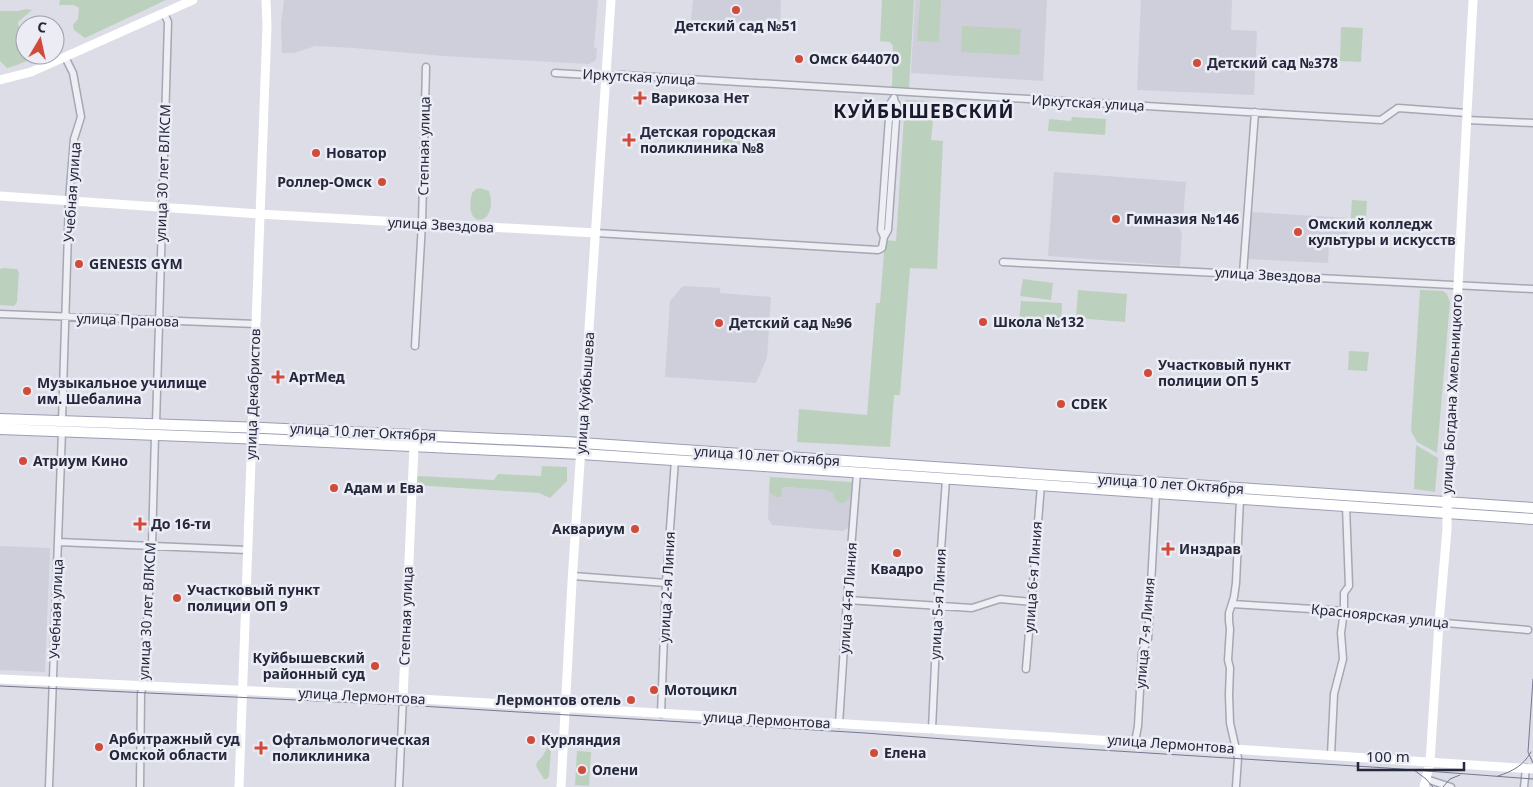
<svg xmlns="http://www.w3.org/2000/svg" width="1533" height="787" viewBox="0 0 1533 787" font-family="'Noto Sans',sans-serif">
<rect width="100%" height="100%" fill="#dcdde6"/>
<!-- built -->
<path fill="#cecfdb" d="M284 0H598L594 47 597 48 596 59 595 61 589 64 443 56 354 48 315 46 294 53H282L281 24Z
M693 0H781L780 26 691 20Z
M915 0H1047L1043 81 911 73Z
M1141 0H1232L1231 30 1257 31 1254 95 1137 90Z
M1054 172 1186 182 1183 218 1177 222 1176 226 1180 229 1182 234 1180 266 1048 256Z
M1250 212 1349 218 1347 247 1329 246 1328 263 1247 259Z
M683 286 720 288V293L771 297 767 358 756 383 665 377 670 301Z
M784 487 827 490 851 494 849 527 843 531 772 525 768 518 769 488Z
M0 546 50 548 45 672 0 670Z"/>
<!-- green -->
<path fill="#bcd1bd" d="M60 0H166L85 38 74 30 73 25 78 19 79 8 74 5H59Z
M882 0H914L909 89 892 88 893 46 890 42 880 41Z
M920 0H941L939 42 917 41Z
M26 9 32 10 18 22 20 31 25 32V55H42L17 65 7 68 0 61V11H18Z
M962 26 1021 29 1019 55 961 52Z
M1341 27 1363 28 1361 62 1340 61Z
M905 100 928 101 934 110 931 140 943 141 937 269 910 268 900 395H894L890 447 797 442 799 409 867 415 876 303H880L885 240 896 241Z
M1072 117 1106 119 1105 135 1048 131 1049 119 1071 121Z
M717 129 747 131 746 145 716 144Z
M480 188 489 191C500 225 462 233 472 193L476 189Z
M1352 200 1367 201 1365 230 1350 229Z
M3 268 17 269 19 272 17 302 14 306 0 305V269Z
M1023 279 1053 283 1051 300 1020 296Z
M1078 290 1127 294 1125 322 1076 318Z
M1420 290 1443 291 1447 294 1450 302 1437 453 1417 442 1411 431Z
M1021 301 1062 303 1061 324 1019 321Z
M1349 351 1369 352 1367 371 1348 370Z
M1416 445 1438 458 1435 492 1414 489Z
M542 466 567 467V481L550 498 539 493 414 485 415 479 419 476 494 480 498 474 541 476Z
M770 477 852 482C851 491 852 498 844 503H839L834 498V493L827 490 784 487 782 488 781 497H777L771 494 769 488Z
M548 747 551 749 549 776 547 779H544L536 766 537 762 542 757Z
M577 751 591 752 589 786 575 785Z"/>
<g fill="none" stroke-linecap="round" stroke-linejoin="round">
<!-- street casing -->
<g stroke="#a5a7b3" stroke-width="9">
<path id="street" d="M555 73 606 76 622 75 1381 120 1398 108 1467 113
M1467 120 1533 123
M596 233 878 250 882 248 884 237 888 230 897 105 894 100
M884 237 881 230 890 104 894 98
M1003 262 1533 289
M1243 274 1255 112
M0 314 256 324
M415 346 422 223 426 67
M62 421 69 201 74 139 81 117 73 73 65 57
M156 424 168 22 164 13
M58 542 247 550
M573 576 666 583
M847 600 972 608 1000 599 1032 602
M1232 604 1344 611 1361 616 1528 630
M1026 669 1041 485
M661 714 666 583 675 460
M839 724 847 600 857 473
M932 729 936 643 939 611 938 592 946 479
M1135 742 1138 726 1142 653 1148 639 1156 493
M1331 755 1334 694 1343 659 1341 633 1344 611V593L1349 586 1346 506
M1426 779 1451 787
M49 787 62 431
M140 787 141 693 143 686 152 545 155 435
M399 787 403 698
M1236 787 1238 758 1230 723 1229 695 1230 668 1228 660 1230 629 1229 621V613L1234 597 1236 583 1240 499
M1524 787 1526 768"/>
</g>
<!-- primary casing -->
<g stroke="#9b9eb2" stroke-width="12">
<path id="primary" d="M0 419 263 428 566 442 1533 508
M0 429 263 439 581 454 764 466 1533 519"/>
</g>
<!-- street -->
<use href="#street" stroke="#eeeff5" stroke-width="6"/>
<!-- secondary -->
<path stroke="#fff" stroke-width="9" d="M0 80 31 72 193 0
M0 196 259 214 596 233
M0 679 403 698 932 729 1533 769
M403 698 414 446
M239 787 267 26 266 0
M561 787 572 582 611 0
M1424 787 1430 762 1439 623 1447 529V495L1473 0"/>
<!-- primary -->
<use href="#primary" stroke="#fff" stroke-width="10"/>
<!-- tram -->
<path stroke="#757890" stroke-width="1" d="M1533 679 1528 752 1533 763
M0 686 403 705 865 733 1037 746 1387 768 1533 779
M1414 770 1426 779 1433 787
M1498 776C1513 771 1523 766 1531 752
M1443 787 1450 779 1460 775"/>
</g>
<!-- markers -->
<g fill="#d14b3b" stroke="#ebecf4" stroke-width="2">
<circle cx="736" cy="10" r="5"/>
<circle cx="799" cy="59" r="5"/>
<circle cx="1197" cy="63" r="5"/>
<path d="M637.5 90.5h5v5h5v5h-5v5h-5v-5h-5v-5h5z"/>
<path d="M626.5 132.5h5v5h5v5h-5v5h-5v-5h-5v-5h5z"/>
<circle cx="316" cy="153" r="5"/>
<circle cx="382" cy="182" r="5"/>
<circle cx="1116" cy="219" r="5"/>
<circle cx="1298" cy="232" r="5"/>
<circle cx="79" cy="264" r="5"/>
<circle cx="983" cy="322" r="5"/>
<circle cx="719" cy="323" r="5"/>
<circle cx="1148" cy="373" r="5"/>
<path d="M275.5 369.5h5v5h5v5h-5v5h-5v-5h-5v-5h5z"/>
<circle cx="27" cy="391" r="5"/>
<circle cx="1061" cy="404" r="5"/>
<circle cx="23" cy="461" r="5"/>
<circle cx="334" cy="488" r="5"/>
<path d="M137.5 516.5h5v5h5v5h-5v5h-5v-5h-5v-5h5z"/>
<circle cx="635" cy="529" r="5"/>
<path d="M1165.5 541.5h5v5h5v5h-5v5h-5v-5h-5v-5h5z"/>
<circle cx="897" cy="553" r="5"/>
<circle cx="177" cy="598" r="5"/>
<circle cx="375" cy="666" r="5"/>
<circle cx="654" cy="690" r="5"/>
<circle cx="631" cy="700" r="5"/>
<circle cx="531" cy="740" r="5"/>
<circle cx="99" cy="747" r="5"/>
<path d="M258.5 740.5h5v5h5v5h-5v5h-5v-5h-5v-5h5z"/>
<circle cx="874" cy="753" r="5"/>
<circle cx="582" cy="770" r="5"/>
</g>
<g text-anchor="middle" stroke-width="5" stroke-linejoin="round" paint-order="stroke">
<!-- poi labels -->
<g font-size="14" font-weight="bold" fill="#25283d" stroke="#ebecf4" text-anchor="start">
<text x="736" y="31" text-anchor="middle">Детский сад №51</text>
<text x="809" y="64">Омск 644070</text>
<text x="1207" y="68">Детский сад №378</text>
<text x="651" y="103">Варикоза Нет</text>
<text x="640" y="137">Детская городская<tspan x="640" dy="16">поликлиника №8</tspan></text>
<text x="326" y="158">Новатор</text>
<text x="372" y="187" text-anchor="end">Роллер-Омск</text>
<text x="1126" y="224">Гимназия №146</text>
<text x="1308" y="229">Омский колледж<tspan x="1308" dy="16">культуры и искусств</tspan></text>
<text x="89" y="269">GENESIS GYM</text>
<text x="993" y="327">Школа №132</text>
<text x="729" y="328">Детский сад №96</text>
<text x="1158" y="370">Участковый пункт<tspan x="1158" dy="16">полиции ОП 5</tspan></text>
<text x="289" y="382">АртМед</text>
<text x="37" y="388">Музыкальное училище<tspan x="37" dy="16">им. Шебалина</tspan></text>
<text x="1071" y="409">CDEK</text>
<text x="33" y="466">Атриум Кино</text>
<text x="344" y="493">Адам и Ева</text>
<text x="151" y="529">До 16-ти</text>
<text x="625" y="534" text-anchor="end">Аквариум</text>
<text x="1179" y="554">Инздрав</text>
<text x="897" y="574" text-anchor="middle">Квадро</text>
<text x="187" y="595">Участковый пункт<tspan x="187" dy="16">полиции ОП 9</tspan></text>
<text x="365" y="663" text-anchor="end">Куйбышевский<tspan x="365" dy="16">районный суд</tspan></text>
<text x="664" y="695">Мотоцикл</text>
<text x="621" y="705" text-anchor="end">Лермонтов отель</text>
<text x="109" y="744">Арбитражный суд<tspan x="109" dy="16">Омской области</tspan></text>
<text x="272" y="745">Офтальмологическая<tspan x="272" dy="16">поликлиника</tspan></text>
<text x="541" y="745">Курляндия</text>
<text x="884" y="758">Елена</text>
<text x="592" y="775">Олени</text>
</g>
<!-- street labels -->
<g font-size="14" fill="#25283d" stroke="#ebecf4">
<text transform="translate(639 77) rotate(3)" y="5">Иркутская улица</text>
<text transform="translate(1088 103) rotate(3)" y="5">Иркутская улица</text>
<text transform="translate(424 146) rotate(-89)" y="5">Степная улица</text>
<text transform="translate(163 173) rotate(-88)" y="5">улица 30 лет ВЛКСМ</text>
<text transform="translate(72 192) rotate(-86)" y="5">Учебная улица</text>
<text transform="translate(441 225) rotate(3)" y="5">улица Звездова</text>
<text transform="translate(1268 275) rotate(3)" y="5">улица Звездова</text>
<text transform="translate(128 320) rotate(2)" y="5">улица Пранова</text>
<text transform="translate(585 393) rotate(-86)" y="5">улица Куйбышева</text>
<text transform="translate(253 394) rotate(-88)" y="5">улица Декабристов</text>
<text transform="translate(1452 394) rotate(-87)" y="5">улица Богдана Хмельницкого</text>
<text transform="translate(363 432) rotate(3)" y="5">улица 10 лет Октября</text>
<text transform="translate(767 456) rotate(4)" y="5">улица 10 лет Октября</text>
<text transform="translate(1171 484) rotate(4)" y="5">улица 10 лет Октября</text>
<text transform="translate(1033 577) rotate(-86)" y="5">улица 6-я Линия</text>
<text transform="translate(667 587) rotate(-87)" y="5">улица 2-я Линия</text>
<text transform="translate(848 598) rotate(-86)" y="5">улица 4-я Линия</text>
<text transform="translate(938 604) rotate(-87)" y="5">улица 5-я Линия</text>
<text transform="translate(56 609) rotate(-88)" y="5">Учебная улица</text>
<text transform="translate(147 611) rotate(-87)" y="5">улица 30 лет ВЛКСМ</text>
<text transform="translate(406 616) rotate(-88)" y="5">Степная улица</text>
<text transform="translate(1380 616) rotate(6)" y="5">Красноярская улица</text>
<text transform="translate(1145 633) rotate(-85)" y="5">улица 7-я Линия</text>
<text transform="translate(362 696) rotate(3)" y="5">улица Лермонтова</text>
<text transform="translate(767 720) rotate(3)" y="5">улица Лермонтова</text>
<text transform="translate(1171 744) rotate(4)" y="5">улица Лермонтова</text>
</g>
<!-- district labels -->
<g font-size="19" font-weight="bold" letter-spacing="1" fill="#181a2d" stroke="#ebecf4">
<text x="924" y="118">КУЙБЫШЕВСКИЙ</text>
</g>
</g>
<!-- north arrow -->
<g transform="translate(40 40) rotate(9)"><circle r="24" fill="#ebecf4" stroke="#9c9eab"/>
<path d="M0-4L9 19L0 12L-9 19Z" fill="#d14b3b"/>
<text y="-8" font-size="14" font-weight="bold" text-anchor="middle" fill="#25283d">С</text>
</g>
<!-- scale -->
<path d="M1358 762v8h106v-8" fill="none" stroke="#25283d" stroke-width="2.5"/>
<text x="1366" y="762" font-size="15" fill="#25283d" stroke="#ebecf4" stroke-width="4" paint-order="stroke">100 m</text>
</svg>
